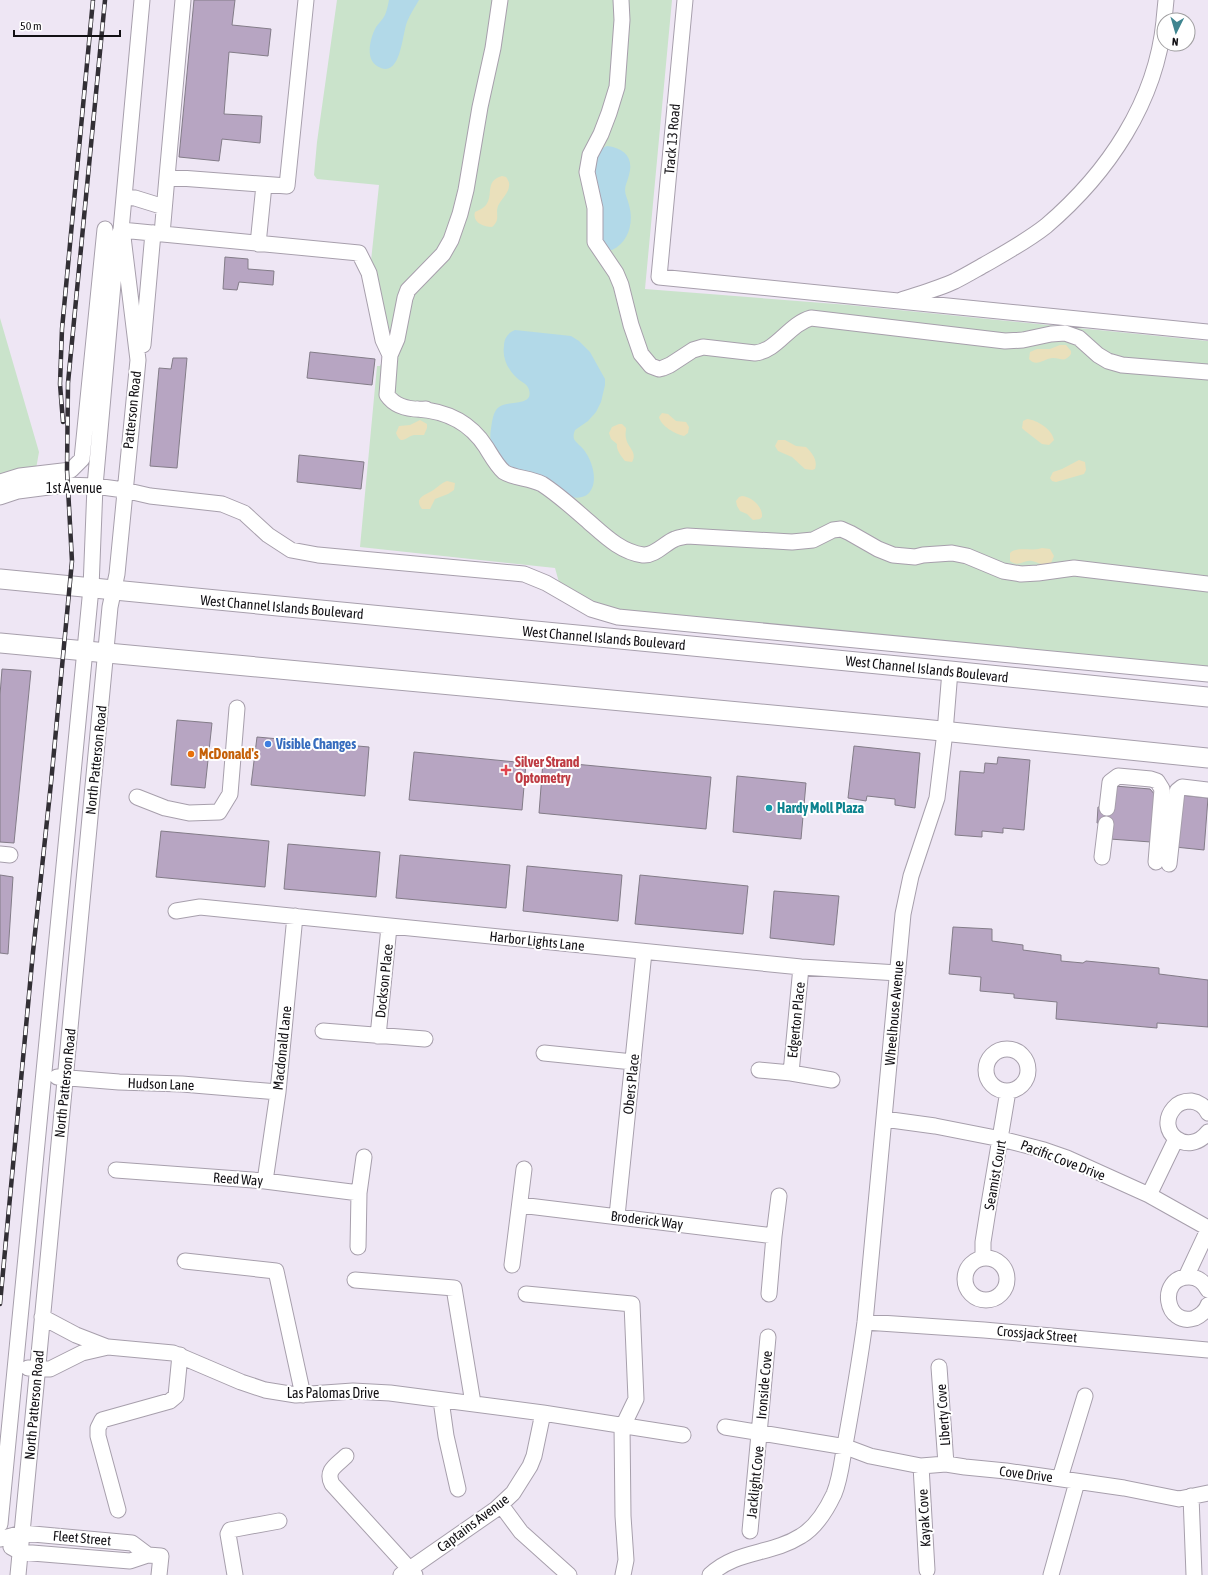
<svg xmlns="http://www.w3.org/2000/svg" width="1208" height="1575" viewBox="0 0 1208 1575" font-family="'Asap Condensed',sans-serif">
<rect width="100%" height="100%" fill="#eee6f4"/>
<!-- green -->
<path fill="#cae3cb" d="M337 0H672L645 289 849 305 1208 341V668L619 611 598 605 560 586 555 568 360 547 377 366H380L384 357 371 261 379 185 317 179 314 175 317 142Z
M0 318 39 452 34 480 0 489Z"/>
<!-- sand -->
<path fill="#eae0bb" d="M502 176 506 177C508 180 510 183 509 186 509 193 501 199 498 206 495 215 501 219 492 227 483 227 472 222 475 212 479 210 484 208 486 205 494 195 484 181 502 176Z
M1060 345H1066L1071 351V354C1064 363 1062 358 1053 358 1044 358 1037 368 1029 359L1030 352 1037 349H1050Z
M662 413 668 414 676 421 686 422 689 427 688 433 684 436C675 434 661 426 659 417Z
M1027 419C1037 420 1052 429 1054 440L1049 445 1042 444 1024 430 1022 428 1023 421Z
M420 420 427 424V428L424 435C421 435 418 435 414 435 407 436 401 447 396 433L399 426 410 425Z
M619 424H622L626 428C626 432 625 435 626 438 627 447 638 452 632 462L625 461C621 456 616 450 617 444L611 439 609 433 612 427Z
M778 440H785L796 446 806 447C812 453 818 460 815 469L812 470 805 469 792 457 778 451 775 446Z
M1079 460 1085 462 1086 470 1084 474 1056 482 1052 481 1050 478 1053 472 1062 469Z
M447 481 455 483 454 490 448 494 435 499 430 509H422C412 496 430 494 436 488 440 485 442 483 447 481Z
M742 496C752 497 763 507 762 517L760 519 753 520 747 514 740 511 737 506 736 501 739 497Z
M1042 548 1050 549 1054 556 1051 563C1044 566 1039 563 1032 561 1024 559 1019 568 1010 561V553C1017 546 1031 552 1042 548Z"/>
<!-- water -->
<path fill="#b2d9e8" d="M389 0H419C415 7 410 14 407 22 402 34 401 81 377 66 365 59 370 38 376 27 379 23 383 19 385 15 387 10 388 5 389 0Z
M607 146C624 148 634 157 629 175 628 180 625 185 625 190 625 195 628 200 629 205 634 222 629 242 612 250L605 249C599 240 604 230 602 219 599 199 581 156 607 146Z
M515 330 571 336 579 341 590 352 605 379V385L601 402 596 412 588 421 575 430C574 433 573 435 574 439 577 444 581 446 584 450 593 462 599 483 588 494 582 499 573 498 567 496 554 490 541 484 528 478 523 476 516 474 511 471 507 468 495 452 492 447 490 442 490 434 491 429 492 422 493 411 499 407 507 400 534 407 529 390 528 384 521 382 517 378 508 370 502 358 504 346 504 338 508 333 515 330Z"/>
<!-- building -->
<path fill="#b7a5c2" stroke="#837c88" d="M194 0H235L232 25 271 29 268 56 229 52 224 114 262 116 260 143 222 139 219 161 179 157Z
M225 257 248 259V269L274 271 273 285 239 282 237 290 223 289Z
M310 352 375 359 372 385 307 378Z
M173 358H187L177 468 150 466 159 368 171 369Z
M299 455 364 462 361 489 297 482Z
M2 669 31 671 14 843 0 842V695Z
M177 720 212 723 205 788 171 785Z
M257 737 369 747 365 796 251 785Z
M854 746 920 753 915 808 895 805V799L867 796 866 801 848 798Z
M414 752 526 763 522 810 409 800Z
M998 757 1030 760 1024 830 1003 828V833L982 831V837L955 835 960 771 984 773 985 763 997 764Z
M543 761 711 777 706 829 539 813Z
M737 776 806 783 801 839 733 832Z
M1115 786 1150 789 1156 796 1151 842 1110 839 1112 824 1097 823 1098 807 1112 808Z
M1180 795 1208 798 1204 850 1175 847Z
M161 831 269 841 265 887 156 877Z
M288 844 380 852 376 897 284 889Z
M400 855 510 865 506 908 396 898Z
M527 866 622 875 618 921 523 911Z
M0 875 13 877 8 954 0 953Z
M640 875 748 886 743 934 635 924Z
M774 891 839 896 834 945 770 938Z
M953 927 992 929V941L1023 945V950L1061 955V961L1083 963 1086 961 1159 968V974L1208 980V1027L1157 1023V1028L1056 1019 1057 1002 1014 998V994L980 991 981 977 949 974Z"/>
<g fill="none" stroke-linecap="round" stroke-linejoin="round">
<!-- minor casing -->
<g stroke="#a79fac" stroke-width="17">
<path id="minor" d="M621 0 622 20 617 87 609 113 601 134 590 155 587 172 595 208V242L616 273 621 285 631 325 641 354 651 366 659 369 663 368 670 365 693 350 703 347 755 353C777 351 789 324 811 318L1005 341 1023 340 1051 334 1065 333 1079 338 1098 355 1108 361 1122 365 1208 372
M685 0 659 277 1208 332
M1164 20 1166 0
M167 177 183 0
M124 197 135 198 164 207
M121 230 359 253 369 273 383 340 390 355 387 395C396 408 412 410 426 409
M162 234 167 177 287 186 306 0
M258 244 264 185
M901 300C919 294 938 289 955 281 965 276 975 270 984 265 1005 253 1027 241 1046 226 1108 173 1156 102 1164 21
M143 345 153 233
M390 355 397 339 405 298 408 290 443 254 451 240 460 214 466 190 480 107 493 48 500 0
M417 409C447 411 470 422 486 447 491 455 497 466 504 472 513 478 530 478 542 484 559 495 574 509 589 522 605 536 621 552 643 555 655 556 665 543 675 539 679 537 683 537 687 536L792 542 813 540 833 530 841 529 850 533 878 549 893 555 915 557 923 555 952 553 967 556 1003 571 1021 574 1038 573 1074 568 1208 584
M0 482 20 476 71 470 82 459 105 229
M0 497 18 491 64 485 95 486 124 490 150 496 222 504 244 513 268 535 291 550 318 555 524 574 546 583 591 609 618 617 1208 674
M137 797 165 808 189 813 219 812 230 794 237 708
M1107 808 1110 782 1118 776 1151 779 1157 781 1162 789 1156 862
M0 854 10 855
M1102 857 1106 824
M1169 864 1177 791 1182 787 1208 790
M176 911 200 907 801 967 898 973
M323 1031 425 1039
M378 1036 389 927
M986 1070a21 21 0 1 1 42 0a21 21 0 1 1-42 0Z
M544 1053 633 1062
M759 1070 791 1073 832 1080
M791 1073 801 967
M57 1077 119 1082 182 1084 278 1092
M1208 1113C1205 1106 1198 1102 1191 1101 1185 1101 1178 1103 1174 1108 1154 1131 1188 1158 1208 1132
M884 1119 935 1126 1001 1139 1044 1150 1067 1158 1149 1195 1208 1228
M116 1170 265 1181 359 1193
M265 1181 278 1092 295 916
M1149 1195 1176 1139
M520 1205 774 1236
M617 1216 644 952
M358 1247 359 1193 364 1157
M983 1258V1242L989 1204 1008 1091
M965 1279a21 21 0 1 1 42 0a21 21 0 1 1-42 0Z
M185 1261 276 1271 303 1395
M512 1265 524 1169
M1186 1277 1208 1230
M355 1280 454 1288 473 1403
M1208 1290C1204 1282 1198 1277 1189 1277 1157 1277 1165 1328 1195 1318 1201 1315 1206 1311 1208 1305
M526 1294 632 1304 636 1399 623 1426
M769 1294 774 1236 779 1196
M42 1317 76 1335 107 1347
M865 1322 984 1330 1208 1350
M939 1367 946 1464
M28 1368 50 1369 82 1353 108 1347 173 1353 241 1382 265 1390 296 1395 353 1391 390 1393 543 1413 683 1435
M441 1400 446 1436 458 1489
M622 1426 623 1516 626 1560 623 1575
M725 1427 846 1447 870 1456 921 1466 946 1464 965 1467 1006 1471 1124 1488 1179 1499 1208 1493
M346 1456C337 1465 325 1470 332 1484L415 1575
M921 1466 927 1570
M1060 1478 1085 1396
M1191 1496 1194 1575
M501 1505 521 1532 569 1575
M118 1510 98 1436V1428L102 1420 170 1401 176 1396 180 1355
M0 1524 91 588 95 486 117 239 121 230 142 0
M750 1531 768 1337
M0 1539 22 1533 132 1543 148 1555 161 1556 159 1575
M11 1547 20 1552 130 1561 148 1555
M18 1575 110 607 117 574 138 360 123 237
M235 1575 228 1534 230 1530 279 1521
M401 1575 496 1509 513 1493 530 1466 534 1456 543 1413
M710 1575C736 1550 771 1555 801 1536 816 1527 826 1511 834 1494 839 1482 841 1469 843 1456 851 1412 859 1367 865 1322L903 914 911 876 937 798 945 732 950 671
M1051 1575 1077 1482"/>
</g>
<!-- major casing -->
<g stroke="#a79fac" stroke-width="21">
<path id="major" d="M0 579 950 671 1208 697
M0 643 922 729 1208 758"/>
</g>
<!-- minor -->
<use href="#minor" stroke="#fff" stroke-width="15"/>
<!-- major -->
<use href="#major" stroke="#fff" stroke-width="19"/>
<!-- rail casing -->
<g stroke="#322f35" stroke-width="4.5">
<path id="rail" d="M63 422 60 384 62 329 93 0
M0 1304 33 952 51 783 72 561 67 470 68 383 105 0"/>
</g>
<!-- rail -->
<use href="#rail" stroke="#fff" stroke-width="3" stroke-dasharray="9" stroke-linecap="butt"/>
</g>
<!-- markers -->
<circle fill="#3f7fe0" stroke="#fff" stroke-width="1.5" cx="268" cy="744" r="4"/>
<circle fill="#e8710a" stroke="#fff" stroke-width="1.5" cx="191" cy="754" r="4"/>
<path fill="#e0444e" stroke="#fff" stroke-width="1.5" d="M504 764h4v4h4v4h-4v4h-4v-4h-4v-4h4z"/>
<circle fill="#0f9aa8" stroke="#fff" stroke-width="1.5" cx="769" cy="808" r="4"/>
<g text-anchor="middle" stroke-width="4" stroke-linejoin="round" paint-order="stroke">
<!-- street labels -->
<g font-size="14" fill="#121014" stroke="#fff">
<text transform="translate(672 139) rotate(-85)" y="5">Track 13 Road</text>
<text transform="translate(132 410) rotate(-84)" y="5">Patterson Road</text>
<text x="74" y="493">1st Avenue</text>
<text transform="translate(282 607) rotate(5)" y="5">West Channel Islands Boulevard</text>
<text transform="translate(604 638) rotate(5)" y="5">West Channel Islands Boulevard</text>
<text transform="translate(927 669) rotate(6)" y="5">West Channel Islands Boulevard</text>
<text transform="translate(96 760) rotate(-84)" y="5">North Patterson Road</text>
<text transform="translate(537 941) rotate(6)" y="5">Harbor Lights Lane</text>
<text transform="translate(384 981) rotate(-84)" y="5">Dockson Place</text>
<text transform="translate(894 1013) rotate(-85)" y="5">Wheelhouse Avenue</text>
<text transform="translate(796 1020) rotate(-84)" y="5">Edgerton Place</text>
<text transform="translate(282 1048) rotate(-84)" y="5">Macdonald Lane</text>
<text transform="translate(65 1083) rotate(-84)" y="5">North Patterson Road</text>
<text transform="translate(161 1084) rotate(2)" y="5">Hudson Lane</text>
<text transform="translate(631 1084) rotate(-84)" y="5">Obers Place</text>
<text transform="translate(1063 1160) rotate(21)" y="5">Pacific Cove Drive</text>
<text transform="translate(995 1175) rotate(-80)" y="5">Seamist Court</text>
<text transform="translate(238 1179) rotate(4)" y="5">Reed Way</text>
<text transform="translate(647 1220) rotate(7)" y="5">Broderick Way</text>
<text transform="translate(1037 1334) rotate(5)" y="5">Crossjack Street</text>
<text transform="translate(764 1385) rotate(-85)" y="5">Ironside Cove</text>
<text x="333" y="1398">Las Palomas Drive</text>
<text transform="translate(34 1405) rotate(-85)" y="5">North Patterson Road</text>
<text transform="translate(943 1415) rotate(-94)" y="5">Liberty Cove</text>
<text transform="translate(1026 1474) rotate(7)" y="5">Cove Drive</text>
<text transform="translate(755 1482) rotate(-84)" y="5">Jacklight Cove</text>
<text transform="translate(924 1518) rotate(-93)" y="5">Kayak Cove</text>
<text transform="translate(473 1523) rotate(-37)" y="5">Captains Avenue</text>
<text transform="translate(82 1538) rotate(5)" y="5">Fleet Street</text>
</g>
<!-- shop labels -->
<g font-size="14" font-weight="bold" fill="#366cbe" stroke="#fff" text-anchor="start">
<text x="276" y="749">Visible Changes</text>
</g>
<!-- food labels -->
<g font-size="14" font-weight="bold" fill="#c56008" stroke="#fff" text-anchor="start">
<text x="199" y="759">McDonald's</text>
</g>
<!-- health labels -->
<g font-size="14" font-weight="bold" fill="#be3a42" stroke="#fff" text-anchor="start">
<text x="515" y="767">Silver Strand<tspan x="515" dy="16">Optometry</tspan></text>
</g>
<!-- culture labels -->
<g font-size="14" font-weight="bold" fill="#0d838f" stroke="#fff" text-anchor="start">
<text x="777" y="813">Hardy Moll Plaza</text>
</g>
</g>
<!-- north arrow -->
<g transform="translate(1176 32) rotate(185)"><circle r="19" fill="#ffffff" stroke="#a09fa1"/>
<path d="M0-3L7 15L0 10L-7 15Z" fill="#3f8590"/>
<text y="-6" font-size="11" font-weight="bold" text-anchor="middle" fill="#121014">N</text>
</g>
<!-- scale -->
<path d="M14 30v6h106v-6" fill="none" stroke="#121014" stroke-width="2"/>
<text x="20" y="30" font-size="12" fill="#121014" stroke="#ffffff" stroke-width="3" paint-order="stroke">50 m</text>
</svg>
